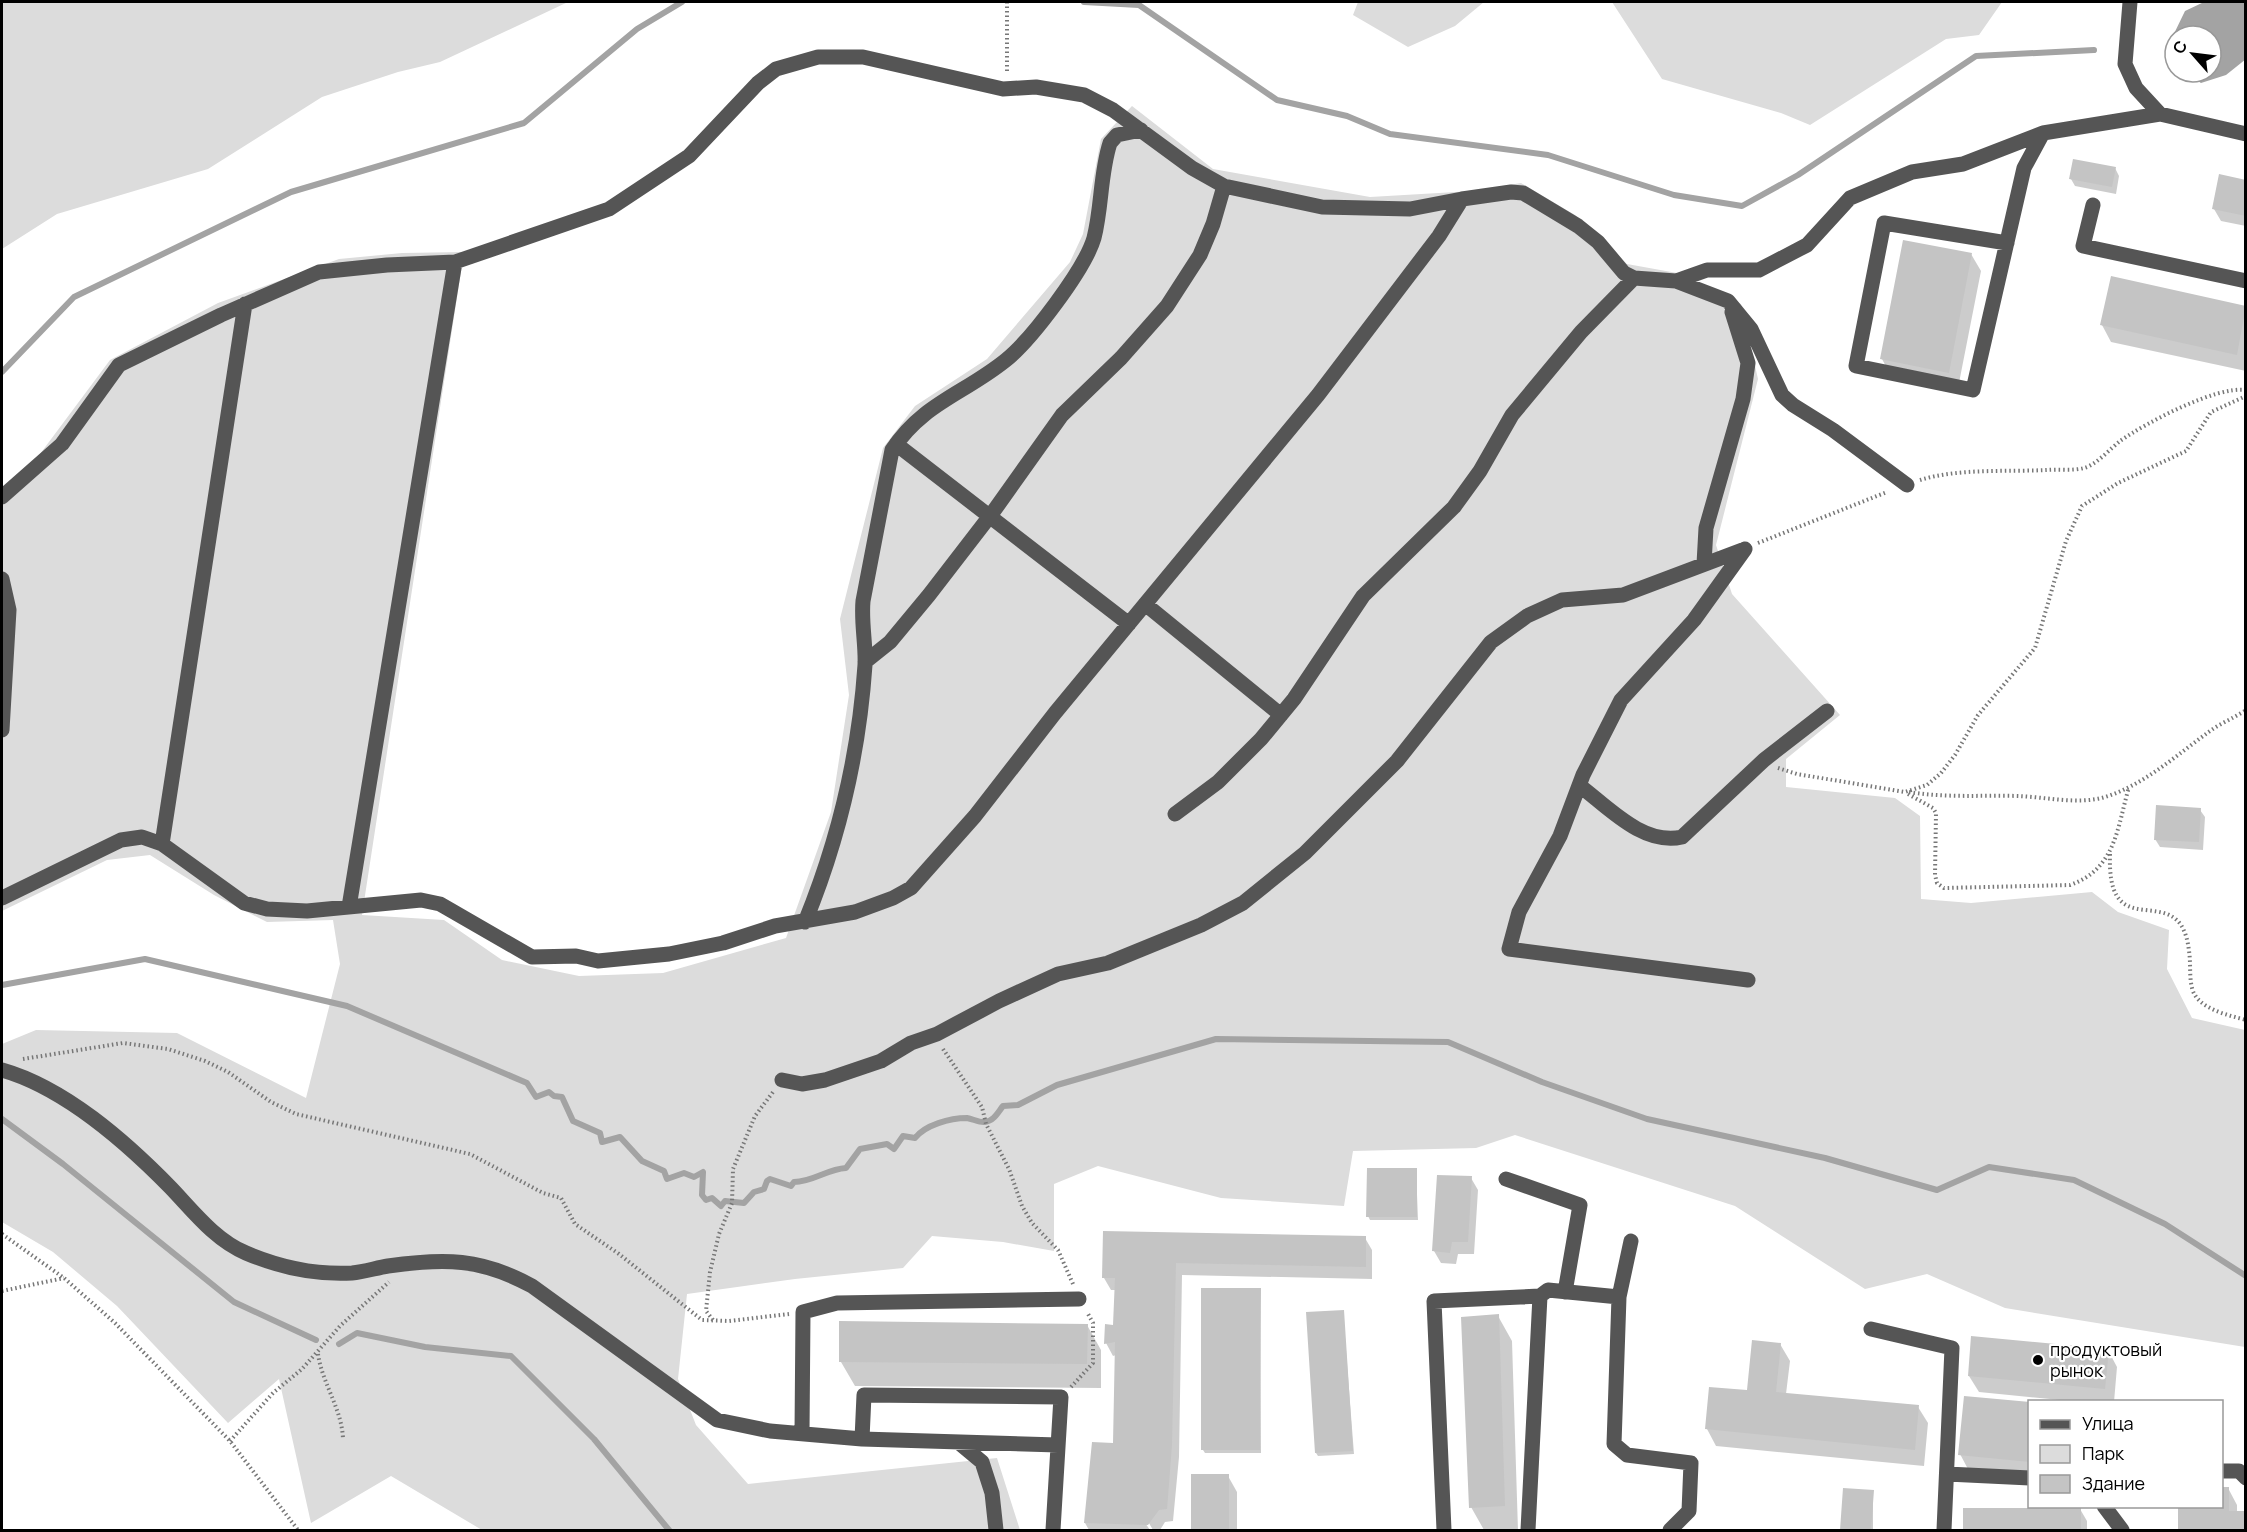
<svg xmlns="http://www.w3.org/2000/svg" width="2247" height="1532" viewBox="0 0 2247 1532" font-family="Manrope,sans-serif">
<rect width="100%" height="100%" fill="#fff"/>
<!-- green -->
<path fill="#dcdcdc" d="M2 2H568L440 62 398 72 322 97 208 169 57 214 2 249Z
M1358 2H1484L1455 26 1408 47 1353 15Z
M1612 2H2002L1979 35 1946 39 1810 125 1781 113 1662 79Z
M1132 106 1213 169 1370 197 1473 191 1521 183 1575 215 1627 264 1677 273 1741 304 1758 379 1716 545 1732 594 1840 715 1786 759V787L1895 798 1920 816 1921 899 1971 903 2092 892 2118 912 2169 930 2167 969 2192 1018 2245 1030V1347L2005 1308 1927 1274 1865 1289 1735 1206 1515 1135 1476 1148 1353 1151 1344 1206 1221 1198 1098 1166 1054 1184V1251L1003 1242 932 1236 903 1268 795 1279 687 1294 678 1379 696 1425 748 1484 997 1458 1020 1530H482L391 1476 311 1523 279 1379 228 1423 117 1306 53 1252 2 1222V1044L36 1030 177 1033 306 1098 340 964 333 920 267 922 214 895 150 855 107 860 2 911V488L37 458 110 360 218 303 339 259 402 253 464 252 362 915 444 920 502 960 579 976 663 973 786 938 831 812 849 695 840 619 883 448 915 406 987 359 1070 262 1083 234 1101 139Z"/>
<!-- water -->
<path fill="#a3a3a3" d="M2204 2H2245L2246 59 2226 75 2201 83 2183 72H2211V36H2175V56L2169 44 2185 11Z"/>
<!-- shadow -->
<path fill="#0003" d="M2115 168 2119 176 2116 194 2075 186 2071 179Z
M2246 181V226L2221 221 2214 209Z
M1971 254 1981 271 1958 388 1891 376 1882 359Z
M2246 307V371L2111 342 2102 325Z
M2200 810 2205 817 2203 850 2160 847 2155 839Z
M1416 1169 1418 1220H1370L1368 1216Z
M1471 1178 1478 1190 1474 1254H1458L1456 1264 1441 1263 1434 1251Z
M1105 1233 1365 1238 1372 1250V1279L1182 1275 1179 1457 1173 1521 1165 1522 1160 1530H1153L1146 1518 1143 1520 1150 1530H1089L1085 1523 1094 1443 1114 1444 1116 1355 1113 1356 1106 1343 1115 1326 1116 1290H1111L1104 1278Z
M1260 1290 1261 1453H1205L1203 1450Z
M1343 1311 1354 1454 1318 1456 1316 1453Z
M1498 1316 1512 1341 1518 1530H1484L1471 1507Z
M1087 1325 1101 1350V1388L855 1386 841 1362Z
M1780 1344 1790 1361 1786 1394 1918 1407 1928 1423 1924 1466 1716 1446 1707 1429 1748 1392Z
M2108 1350 2117 1367 2114 1402H2081L1979 1392 1969 1376Z
M2030 1404V1477L1969 1471 1960 1454Z
M1193 1476H1228L1237 1492V1530H1193Z
M2222 1488H2228L2237 1505V1512H2246V1530H2180L2179 1506H2222Z
M1844 1489 1873 1491V1530H1842Z
M2080 1509 2087 1521V1530H1965V1510Z"/>
<g fill="none" stroke-linecap="round" stroke-linejoin="round">
<!-- stream -->
<path stroke="#a3a3a3" stroke-width="6" d="M1084 2 1139 5 1277 100 1347 116 1390 134 1548 155 1674 195 1742 206 1798 175 1976 56 2094 50
M2 372 74 297 291 192 524 123 637 29 682 2
M2 985 145 959 347 1006 527 1083 536 1097 549 1092 554 1096 562 1097 573 1121 600 1133 602 1142 620 1137 642 1161 664 1171 667 1179 684 1173 694 1177 703 1172 702 1195 706 1200 712 1198 721 1206 725 1201 744 1203 754 1192 764 1189 767 1181 770 1179 791 1186 794 1182C813 1182 827 1169 846 1168L860 1149 887 1144 894 1149 903 1136 915 1138C925 1125 950 1118 967 1118 973 1119 980 1123 985 1122 994 1121 998 1112 1003 1106L1018 1105 1057 1085 1216 1039 1448 1042 1542 1082 1647 1119 1825 1158 1937 1190 1989 1167 2074 1180 2165 1224 2246 1276
M2 1119 63 1164 234 1302 316 1340
M339 1344 357 1333 425 1347 511 1356 594 1439 669 1530"/>
</g>
<!-- building -->
<path fill="#c4c4c4" d="M2073 159 2116 167 2112 187 2069 179Z
M2219 174 2246 180V216L2212 209Z
M1903 240 1972 253 1949 373 1880 359Z
M2111 276 2246 306 2237 355 2100 325Z
M2156 805 2201 808 2199 842 2154 840Z
M1367 1168H1417V1217H1366Z
M1437 1175 1472 1176 1468 1242H1452L1450 1253 1432 1251Z
M1103 1231 1366 1236V1267L1176 1263 1172 1444 1167 1509 1159 1510 1148 1525 1084 1523 1092 1442 1113 1443 1115 1342 1104 1344 1105 1324 1113 1325 1115 1278H1102Z
M1201 1288H1261L1260 1450H1201Z
M1344 1310 1353 1451 1315 1453 1306 1312Z
M1499 1314 1505 1506 1469 1508 1461 1317Z
M839 1321 1088 1324 1087 1364 839 1362Z
M1971 1336 2109 1349 2105 1389 1968 1376Z
M1752 1340 1781 1343 1776 1392 1919 1405 1915 1450 1705 1429 1709 1387 1747 1390Z
M1964 1396 2030 1402V1462L1958 1455Z
M1191 1474H1229V1530H1191Z
M2222 1487H2229V1511H2246V1530H2178V1506H2222Z
M1843 1488 1874 1490 1871 1530H1840Z
M1963 1508H2081V1530H1963Z"/>
<g fill="none" stroke-linecap="round" stroke-linejoin="round">
<!-- path -->
<path stroke="#777" stroke-width="4" stroke-dasharray="1.5 3" stroke-linecap="butt" d="M1007 2V74
M1920 480C1959 468 2007 472 2047 470 2059 469 2073 471 2084 468 2096 465 2110 449 2120 441 2146 423 2215 386 2246 390
M1758 543 1887 492
M1778 768 1797 774 1905 792 1927 785 1941 773 1955 755 1978 715 2035 648 2066 541 2082 506 2118 483 2186 451 2211 412 2246 396
M1909 792C1946 798 1981 795 2018 796 2046 797 2079 805 2105 797 2144 785 2178 754 2210 731 2221 723 2234 718 2246 710
M1908 794 1933 808 1936 813 1935 875 1937 883 1944 888 2070 885C2116 869 2117 828 2129 787
M2110 854C2107 937 2159 893 2181 925 2186 933 2188 942 2189 951 2191 963 2189 976 2192 988 2197 1009 2228 1015 2246 1020
M943 1049 982 1107 986 1124 1009 1169 1022 1206 1032 1223 1058 1250 1073 1284
M23 1059 123 1043 168 1049 205 1061 228 1072 271 1102 296 1114 470 1154 543 1193 561 1198 575 1224 619 1254 702 1320 729 1321 789 1314
M2 1234 64 1278 115 1323 230 1441 298 1530
M2 1291 64 1278
M713 1320 706 1311 710 1272 719 1234 732 1203 733 1169 755 1116 773 1092
M318 1354C322 1383 342 1409 343 1439
M1071 1387 1093 1363V1323L1087 1312
M230 1441 273 1393 302 1369 340 1326 389 1282"/>
<!-- minor -->
<path stroke="#555" stroke-width="15" d="M2130 2 2125 64 2136 88 2160 114
M2093 205 2083 246 2246 281
M2007 243 1884 223 1856 366 1973 390 2024 168 2043 133 2160 114 2246 134
M1676 281 1707 270H1759L1807 245 1850 198 1912 172 1963 164 2043 133
M896 444 1129 624
M2 497 62 444 119 365 221 315 319 272 387 265 455 262 609 209 689 156 758 83 776 69 818 57H863L1003 89 1036 87 1084 95 1113 110 1192 168 1224 186
M1745 549 1694 620 1621 700 1583 775 1560 836 1519 912 1509 949 1748 980
M1704 564 1706 528 1743 399 1748 363 1732 312
M2 579 9 610 2 730
M1145 604 1281 715
M865 662 890 642 929 595 993 512 1062 415 1121 358 1167 306 1200 255 1213 224 1224 186 1322 207 1410 209 1462 199
M1580 786C1608 807 1643 846 1682 837L1764 760 1827 711
M1175 814 1218 782 1261 739 1294 699 1363 596 1454 507 1480 471 1512 415 1581 332 1634 278
M162 844 245 304
M2 898 121 840 142 837 162 844 244 903 267 909 307 911 421 900 440 904 532 957 576 956 598 961 669 954 723 943 775 926 855 912 893 898 911 888 975 816 1055 713 1318 395 1439 236 1462 199 1511 192 1523 193 1578 226 1598 242 1624 273 1634 278 1676 281 1728 301 1751 329 1782 395 1793 405 1833 430 1907 485
M349 907 455 262
M805 922C839 839 859 754 865 665 866 644 861 623 863 601L892 450C923 403 964 394 1006 360 1031 340 1085 269 1094 238 1102 207 1100 174 1110 143L1117 135 1141 130
M2 1070C65 1088 125 1141 171 1188 193 1211 215 1240 246 1253 279 1267 315 1275 352 1273 364 1272 376 1268 388 1266 444 1258 481 1258 532 1286L717 1420 770 1431 862 1439
M782 1080 802 1084 825 1080 881 1061 911 1043 937 1034 999 1001 1058 974 1108 963 1201 925 1243 903 1305 853 1397 761 1491 642 1527 616 1562 600 1623 595 1745 549
M1506 1179 1580 1205 1565 1292
M1619 1297 1631 1241
M1871 1329 1952 1348 1944 1530
M802 1433 803 1312 837 1303 1079 1299
M958 1442 982 1462 992 1493 996 1530
M2222 1471H2239L2246 1478
M1947 1474 2030 1478
M2104 1506 2122 1530
M1053 1530 1061 1397 864 1395 862 1439 1058 1445
M1444 1530 1434 1301 1540 1296 1548 1290 1619 1297 1614 1444 1627 1455 1691 1463 1689 1511 1670 1530
M1528 1530 1540 1296"/>
</g>
<!-- markers -->
<circle fill="#000" stroke="#fff" stroke-width="2" cx="2038" cy="1360" r="6"/>
<g text-anchor="middle" stroke-width="4.5" stroke-linejoin="round" paint-order="stroke">
<!-- poi labels -->
<g font-size="18" fill="#000" stroke="#fff" text-anchor="start">
<text x="2050" y="1356">продуктовый<tspan x="2050" dy="21">рынок</tspan></text>
</g>
</g>
<!-- border -->
<rect width="2247" height="1532" fill="none" stroke="#000000" stroke-width="6"/>
<!-- legend -->
<rect x="2028" y="1400" width="195" height="108" fill="#ffffff" stroke="#999999" stroke-width="1.5"/>
<rect x="2040" y="1420" width="30" height="9" fill="#555555" stroke="#999999" stroke-width="1.5"/>
<text x="2082" y="1430" font-size="18" fill="#000000">Улица</text>
<rect x="2040" y="1445" width="30" height="18" fill="#dcdcdc" stroke="#999999" stroke-width="1.5"/>
<text x="2082" y="1460" font-size="18" fill="#000000">Парк</text>
<rect x="2040" y="1475" width="30" height="18" fill="#c4c4c4" stroke="#999999" stroke-width="1.5"/>
<text x="2082" y="1490" font-size="18" fill="#000000">Здание</text>
<!-- north arrow -->
<g transform="translate(2193 54) rotate(298)"><circle r="28" fill="#ffffff" stroke="#999999" stroke-width="1.5"/>
<path d="M0-4.5L10 22L0 15L-10 22Z" fill="#000000"/>
<text y="-9" font-size="16" font-weight="bold" text-anchor="middle" fill="#000000">С</text>
</g>
</svg>
